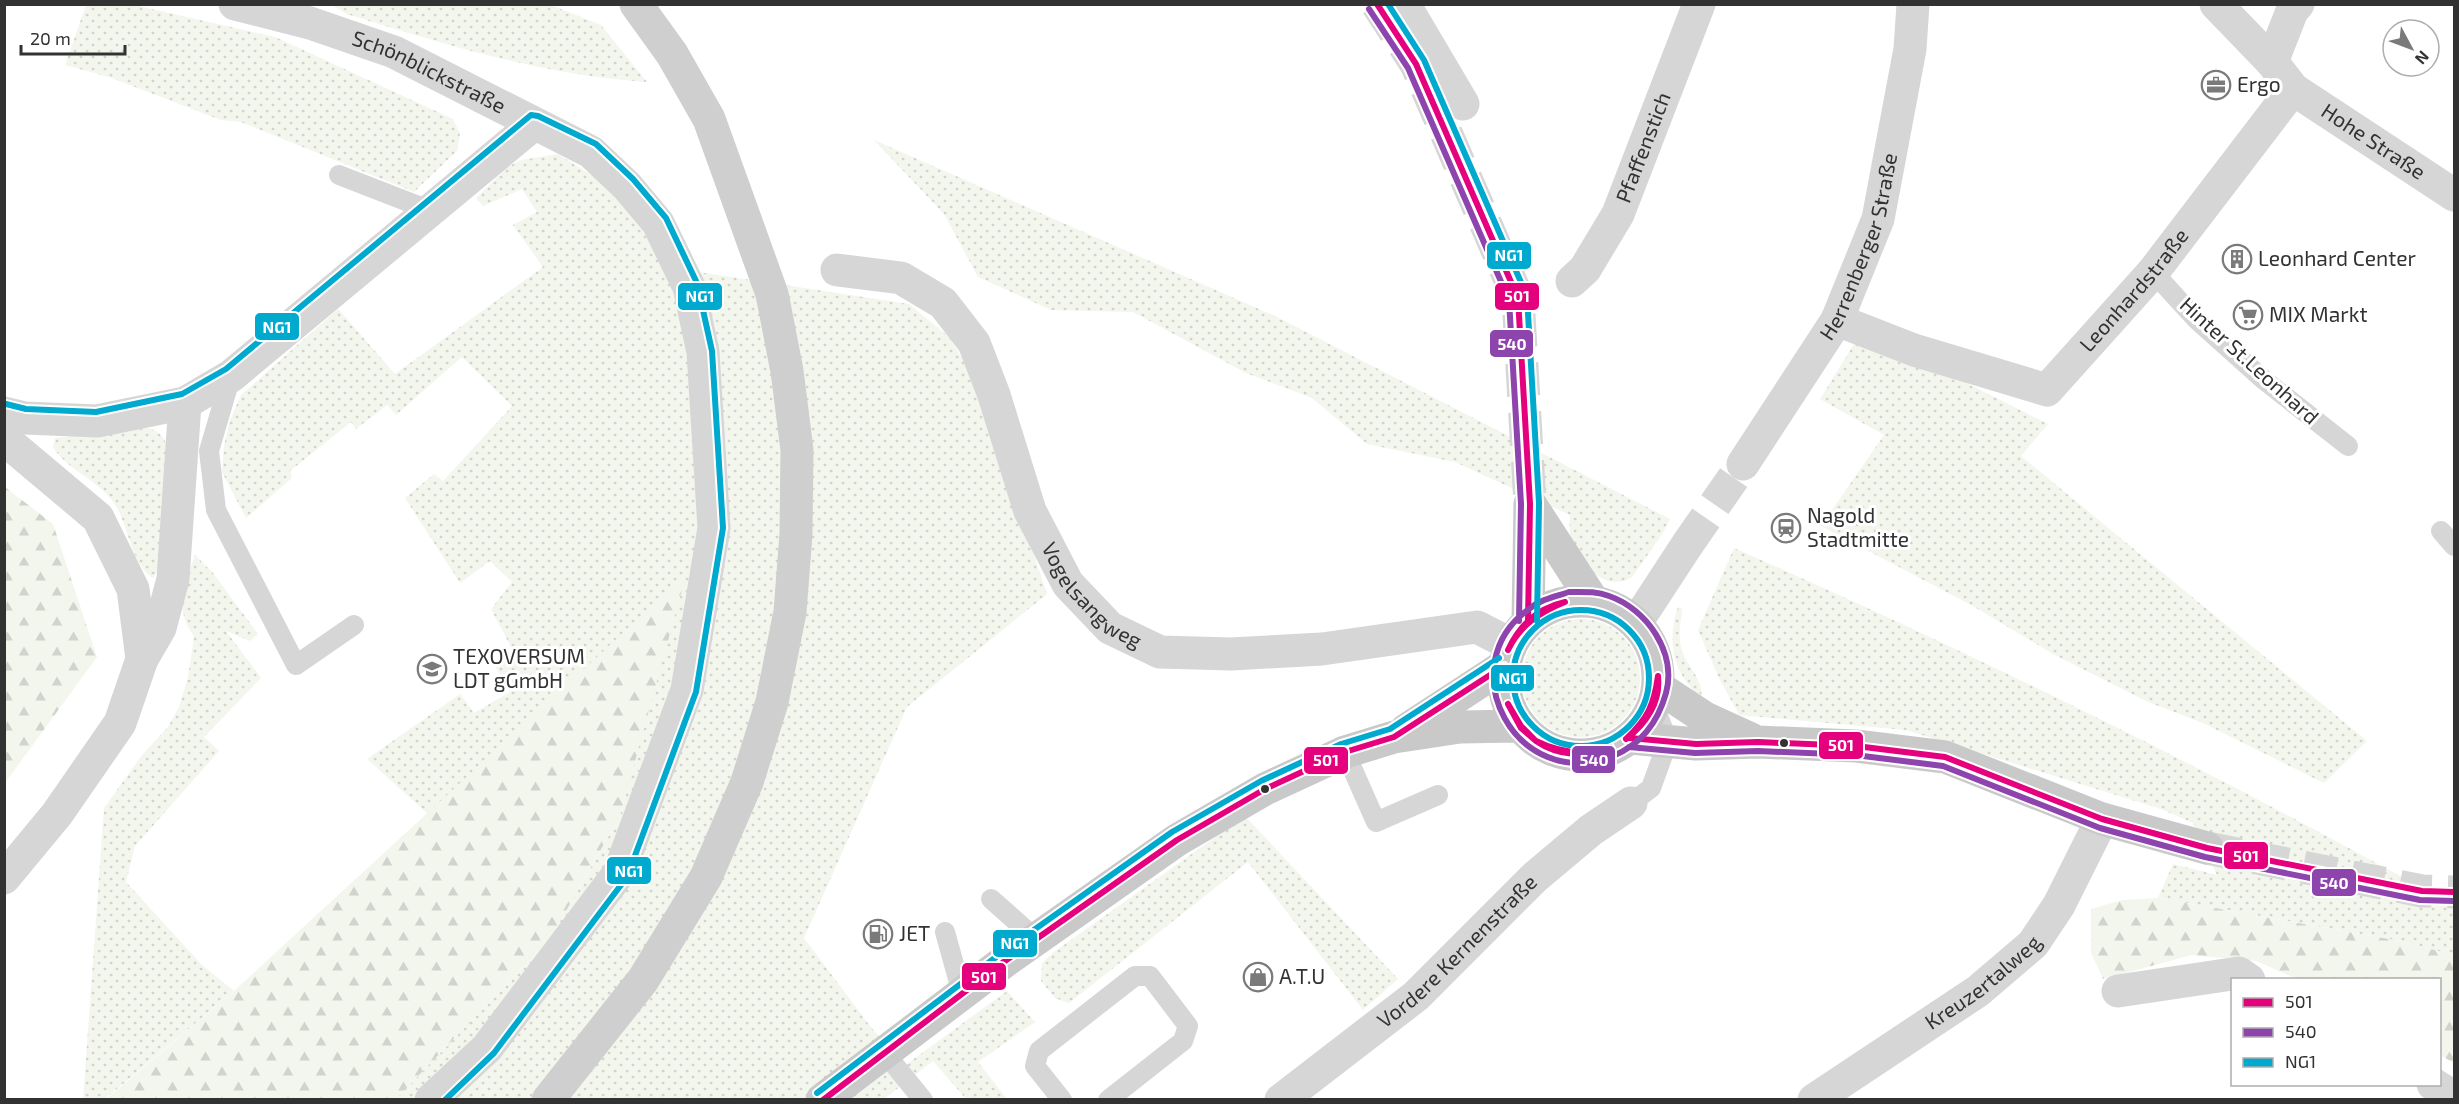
<svg xmlns="http://www.w3.org/2000/svg" width="2459" height="1104" viewBox="0 0 2459 1104" font-family="'Exo 2',sans-serif">
<defs>
<pattern id="grass-dots" width="8" height="8" patternUnits="userSpaceOnUse" patternTransform="scale(1.5)"><rect width="8" height="8" fill="#f3f6ed"/><path d="M2 2h.1M6 6h.1" fill="none" stroke="#d1d3cc" stroke-width="1.8" stroke-linecap="round"/></pattern>
<pattern id="forest-firs" width="22" height="20" patternUnits="userSpaceOnUse" patternTransform="scale(1.5)"><rect width="22" height="20" fill="#f3f6ed"/><path d="M5 1l3.5 6h-7zM16 11l3.5 6h-7z" fill="#d1d3cc"/></pattern>
</defs>
<rect width="100%" height="100%" fill="#fff"/>
<!-- grass -->
<path fill="url(#grass-dots)" d="M86 5H134L275 37 453 119 460 134 457 151 414 192 241 122 221 120 109 77 65 65Z
M331 5H551L601 25 647 82C546 76 443 44 347 14Z
M874 140 1275 316 1670 519 1661 536 1632 577C1604 595 1576 560 1570 535 1569 529 1570 521 1570 515L1455 462 1367 444 1312 398 1246 373 1133 312 1051 310 978 277 944 214Z
M558 154 609 186 633 216 666 267 909 304 949 337 974 378 1047 594 907 707 804 938 870 1026 904 1066 1007 991 1035 1022 978 1062 1007 1099H966L933 1061 884 1099H396L550 939 620 816 680 581 428 814 367 759 460 694 474 713 510 692 495 666 513 651 491 609 512 582 490 561 460 583 405 498 434 474 443 481 512 406 462 357 396 415 387 405 356 429 351 422 290 471 292 478 246 518 222 472 224 446 230 420 241 395 338 309 395 374 543 267 513 225 537 212 522 189 483 206 476 198 509 166 521 160Z
M1854 344 1933 366 2048 424 2021 456 2367 741 2324 783 2203 723 2148 702 2053 654 1973 606 1821 526 1884 435 1820 399Z
M149 428C161 433 165 437 168 450L160 567 153 578C132 565 129 529 117 508 103 481 68 472 53 447L55 438Z
M1734 548C1979 656 2221 775 2454 906V955L2400 941 2158 898 2173 864 2217 875 2193 823 2161 809 1906 730 1739 715 1719 678 1698 630Z
M195 555 213 573 258 634 250 641 226 631 261 678 204 737 219 751 135 846 126 882 202 965 234 991 105 1099 83 1100 104 808 142 755 168 727 179 707 188 677 194 637C173 604 184 589 195 555Z
M1678 607 1682 609C1681 621 1678 634 1681 647 1684 664 1705 680 1701 698 1673 674 1666 642 1678 607Z
M1522 678a59 59 0 1 1 118 0a59 59 0 1 1-118 0Z
M1245 816 1398 979 1363 1010 1248 862 1069 1003 1055 998 1041 981 1042 963 1054 952Z"/>
<!-- forest -->
<path fill="url(#forest-firs)" d="M5 487 53 524 97 657 5 783Z
M686 575 620 816 550 939 396 1099 105 1100 234 991Z
M2158 898 2400 941 2454 955V1063L2440 1055V980L2297 979 2256 961 2192 955 2103 979 2091 953V909L2122 900Z"/>
<g fill="none" stroke-linecap="round" stroke-linejoin="round">
<!-- minor-tunnel -->
<path stroke="#d6d6d6" stroke-width="33" stroke-dasharray="33 16" stroke-linecap="butt" d="M1687 545 1743 464"/>
<!-- primary-tunnel -->
<path stroke="#d6d6d6" stroke-width="33" stroke-dasharray="33 16" stroke-linecap="butt" d="M1377 4 1416 64 1518 298 1530 504
M2207 848 2422 891 2454 892"/>
<!-- service -->
<path stroke="#d6d6d6" stroke-width="20" d="M339 175 429 210
M2153 272 2196 319 2264 380 2348 446
M231 376 209 451 216 510 296 665 354 625
M2441 531 2454 546
M1345 752 1376 822 1438 795
M1631 803 1651 788 1668 741 1654 706
M991 899 1036 939
M945 932 962 993
M884 1052 923 1100
M1062 1100 1035 1066 1039 1051 1135 976H1150L1188 1026 1183 1041 1108 1100"/>
<!-- minor -->
<g stroke="#d6d6d6" stroke-width="33">
<path id="s1" d="M235 4 310 23 394 52 591 152 627 186 658 223 689 287 703 352 714 528 687 690 619 873 487 1048 431 1100"/>
<path d="M1404 4 1463 104"/>
<path d="M2216 4 2272 62"/>
<path id="s2" d="M2293 89 2454 195"/>
<path id="s3" d="M837 270 901 278 943 303 974 343 994 395 1030 511 1068 584 1110 628 1160 652 1231 654 1322 649 1477 627 1510 644"/>
<path id="s4" d="M1572 281 1585 269 1618 214 1699 4"/>
<path id="s5" d="M1837 320 1914 350 2047 390 2153 272 2293 89 2272 62 2292 11 2298 4"/>
<path d="M4 413 25 418 97 421 185 403 231 376 534 124"/>
<path d="M4 439 98 518 133 589 142 659"/>
<path id="s6" d="M1743 464 1837 320 1878 219 1910 49 1913 4"/>
<path d="M1636 623 1687 545"/>
<path d="M4 878 57 814 120 723 142 659 160 628 173 579 185 403"/>
<path d="M2118 991 2239 973 2249 980"/>
<path d="M2433 1084 2454 1097"/>
<path id="s7" d="M1281 1100 1416 996 1535 877 1591 830 1631 803"/>
<path id="s8" d="M1814 1100 1978 991 2033 944 2059 905 2102 819"/>
</g>
<!-- secondary -->
<path stroke="#cfcfcf" stroke-width="33" d="M548 1100 643 980 706 877 747 782 772 702 790 612 796 534 797 450 787 371 772 294 709 119 672 54 636 4"/>
<!-- primary -->
<path stroke="#c9c9c9" stroke-width="33" d="M1530 504 1593 601
M1504 678a77 77 0 1 1 154 0a77 77 0 1 1-154 0Z
M1528 621 1530 504
M1658 687 1705 718 1751 739
M1406 730 1504 666
M1630 738 1696 744 1758 742 1856 746 1945 757 2102 819 2207 848
M822 1100 1005 961 1177 840 1265 789 1345 752 1394 737 1460 727 1519 726"/>
<!-- bus-1 casing -->
<g stroke="#fff" stroke-width="10">
<path id="bus-1" d="M1377 4 1416 64 1518 298 1530 504 1528 621
M1508 650C1519 626 1538 608 1565 602
M1508 650C1520 625 1540 612 1565 602
M1508 704 1521 726 1536 741
M1508 704 1521 728 1536 741
M1630 738 1696 744 1758 742 1856 746 1945 757 2102 819 2207 848 2422 891 2454 892
M1626 739C1648 718 1654 705 1658 676
M1626 739C1646 724 1661 702 1658 676
M1536 741C1560 753 1585 756 1610 747
M1536 741C1558 756 1586 758 1610 747
M823 1100 1005 961 1177 840 1265 789 1345 752 1394 737 1504 666"/>
</g>
<!-- bus-2 casing -->
<g stroke="#fff" stroke-width="10">
<path id="bus-2" d="M1369 9 1408 68 1509 300 1521 504 1519 621
M1566 593C1553 597 1540 600 1529 609 1449 666 1516 794 1613 756 1642 744 1658 722 1666 693 1677 653 1647 609 1609 596 1596 591 1583 592 1569 592
M1629 747 1695 753 1758 751 1855 755 1943 766 2100 828 2205 857 2420 900 2454 901"/>
</g>
<!-- bus-3 casing -->
<g stroke="#fff" stroke-width="10">
<path id="bus-3" d="M1388 4 1424 60 1527 296 1539 503 1537 621
M6 404 26 409 96 412 182 394 226 369 531 115 538 116 596 144 633 179 666 218 697 283 712 351 723 528 696 692 627 877 494 1053 445 1100
M1513 678a68 68 0 1 1 136 0a68 68 0 1 1-136 0Z
M817 1093 1000 954 1172 832 1261 781 1341 744 1390 729 1499 658"/>
</g>
<!-- bus-1 -->
<use href="#bus-1" stroke="#e5007d" stroke-width="6"/>
<!-- bus-2 -->
<use href="#bus-2" stroke="#8e44ad" stroke-width="6"/>
<!-- bus-3 -->
<use href="#bus-3" stroke="#00a9ce" stroke-width="6"/>
</g>
<!-- icons -->
<defs>
<g id="office-ring" transform="scale(1.5)"><circle r="9.5" fill="#fff" stroke="#7a7a7a" stroke-width="1.5"/><path d="M-6-3h4V-5.5h4V-3h4V5H-6ZM-1-4.5V-3h2v-1.5ZM-6 0V1H6V0Z" fill="#7a7a7a"/></g>
<g id="building-ring" transform="scale(1.5)"><circle r="9.5" fill="#fff" stroke="#7a7a7a" stroke-width="1.5"/><path d="M-4-6H4V6H1V3H-1V6H-4ZM-2.5-4.3h1.7v1.8h-1.7ZM.8-4.3h1.7v1.8H.8ZM-2.5-1h1.7V.8h-1.7ZM.8-1h1.7V.8H.8Z" fill="#7a7a7a"/></g>
<g id="supermarket-ring" transform="scale(1.5)"><circle r="9.5" fill="#fff" stroke="#7a7a7a" stroke-width="1.5"/><path d="M-6-5.5h2.5l.6 2H6L4.5 2H-2.5L-4.4-4H-6ZM-1.5 3.2a1.3 1.3 0 1 0 .1 0ZM3 3.2a1.3 1.3 0 1 0 .1 0Z" fill="#7a7a7a"/></g>
<g id="station-ring" transform="scale(1.5)"><circle r="9.5" fill="#fff" stroke="#7a7a7a" stroke-width="1.5"/><path d="M-3-6H3Q5-6 5-4V2Q5 4 3 4L4.5 6H3L1.5 4h-3L-3 6H-4.5L-3 4Q-5 4-5 2V-4Q-5-6-3-6ZM-3.5-4v3h7v-3ZM-3.5 1v1.5H-2V1ZM2 1v1.5H3.5V1Z" fill="#7a7a7a"/></g>
<g id="school-ring" transform="scale(1.5)"><circle r="9.5" fill="#fff" stroke="#7a7a7a" stroke-width="1.5"/><path d="M0-5L7-2L0 1L-7-2ZM-4 1L0 2.5L4 1V4Q0 6-4 4Z" fill="#7a7a7a"/></g>
<g id="fuel-ring" transform="scale(1.5)"><circle r="9.5" fill="#fff" stroke="#7a7a7a" stroke-width="1.5"/><path d="M-5.5-6h7V0h2V4h1.3V-2.5L3-4.5l.8-.8L6-3V5H2.5V1h-1V6h-7ZM-4.2-4.7v3.2H.2V-4.7Z" fill="#7a7a7a"/></g>
<g id="shop-ring" transform="scale(1.5)"><circle r="9.5" fill="#fff" stroke="#7a7a7a" stroke-width="1.5"/><path d="M-5-2.5h2.3a2.7 3.5 0 0 1 5.4 0H5L5.5 6h-11ZM-1.5-2.5h3a1.5 2.3 0 0 0-3 0Z" fill="#7a7a7a"/></g>
</defs>
<g fill-rule="evenodd">
<use href="#office-ring" x="2216" y="85"/>
<use href="#building-ring" x="2237" y="259"/>
<use href="#supermarket-ring" x="2248" y="315"/>
<use href="#station-ring" x="1786" y="528"/>
<use href="#school-ring" x="432" y="669"/>
<use href="#fuel-ring" x="878" y="934"/>
<use href="#shop-ring" x="1258" y="977"/>
</g>
<!-- markers -->
<g fill="#323232" stroke="#fff" stroke-width="2">
<circle cx="1784" cy="743" r="5"/>
<circle cx="1265" cy="789" r="5"/>
</g>
<g text-anchor="middle" stroke-width="6" stroke-linejoin="round" paint-order="stroke">
<!-- street labels -->
<g font-size="21" fill="#323232" stroke="#fff">
<text dy="7" stroke="none"><textPath href="#s1" startOffset="206">Schönblickstraße</textPath></text>
<text dy="7" stroke="none"><textPath href="#s2" startOffset="96">Hohe Straße</textPath></text>
<text dy="7" stroke="none"><textPath href="#s4" startOffset="153">Pfaffenstich</textPath></text>
<text dy="7" stroke="none"><textPath href="#s6" startOffset="249">Herrenberger Straße</textPath></text>
<text dy="7" stroke="none"><textPath href="#s5" startOffset="354">Leonhardstraße</textPath></text>
<text transform="translate(2249 361) rotate(42)" y="7">Hinter St.Leonhard</text>
<text dy="7" stroke="none"><textPath href="#s3" startOffset="448">Vogelsangweg</textPath></text>
<text dy="7" stroke="none"><textPath href="#s7" startOffset="231">Vordere Kernenstraße</textPath></text>
<text dy="7" stroke="none"><textPath href="#s8" startOffset="206">Kreuzertalweg</textPath></text>
</g>
<!-- poi labels -->
<g font-size="21" fill="#323232" stroke="#fff" text-anchor="start">
<text x="2237" y="92">Ergo</text>
<text x="2258" y="266">Leonhard Center</text>
<text x="2269" y="322">MIX Markt</text>
<text x="1807" y="523">Nagold<tspan x="1807" dy="24">Stadtmitte</tspan></text>
<text x="453" y="664">TEXOVERSUM<tspan x="453" dy="24">LDT gGmbH</tspan></text>
<text x="899" y="941">JET</text>
<text x="1279" y="984">A.T.U</text>
</g>
</g>
<g stroke="#fff" stroke-width="2">
<rect x="1486" y="241" width="46" height="29" rx="6" fill="#00a9ce"/>
<rect x="1494" y="282" width="46" height="29" rx="6" fill="#e5007d"/>
<rect x="677" y="282" width="46" height="29" rx="6" fill="#00a9ce"/>
<rect x="254" y="312" width="46" height="29" rx="6" fill="#00a9ce"/>
<rect x="1489" y="329" width="45" height="29" rx="6" fill="#8e44ad"/>
<rect x="1490" y="664" width="45" height="28" rx="6" fill="#00a9ce"/>
<rect x="1818" y="731" width="46" height="29" rx="6" fill="#e5007d"/>
<rect x="1571" y="745" width="45" height="29" rx="6" fill="#8e44ad"/>
<rect x="1303" y="746" width="46" height="29" rx="6" fill="#e5007d"/>
<rect x="2223" y="841" width="46" height="29" rx="6" fill="#e5007d"/>
<rect x="606" y="856" width="46" height="29" rx="6" fill="#00a9ce"/>
<rect x="2311" y="868" width="46" height="29" rx="6" fill="#8e44ad"/>
<rect x="992" y="929" width="46" height="29" rx="6" fill="#00a9ce"/>
<rect x="961" y="962" width="46" height="29" rx="6" fill="#e5007d"/>
</g>
<g font-size="16" text-anchor="middle" font-weight="bold" fill="#fff">
<text x="1509" y="261">NG1</text>
<text x="1517" y="302">501</text>
<text x="700" y="302">NG1</text>
<text x="277" y="333">NG1</text>
<text x="1512" y="350">540</text>
<text x="1513" y="684">NG1</text>
<text x="1841" y="751">501</text>
<text x="1594" y="766">540</text>
<text x="1326" y="766">501</text>
<text x="2246" y="862">501</text>
<text x="629" y="877">NG1</text>
<text x="2334" y="889">540</text>
<text x="1015" y="949">NG1</text>
<text x="984" y="983">501</text>
</g>
<!-- border -->
<rect width="2459" height="1104" fill="none" stroke="#323232" stroke-width="12"/>
<!-- legend -->
<rect x="2231" y="978" width="210" height="108" fill="#ffffff" stroke="#adadad" stroke-width="1.5"/>
<rect x="2243" y="998" width="30" height="9" fill="#e5007d" stroke="#adadad" stroke-width="1.5"/>
<text x="2285" y="1008" font-size="18" fill="#323232">501</text>
<rect x="2243" y="1028" width="30" height="9" fill="#8e44ad" stroke="#adadad" stroke-width="1.5"/>
<text x="2285" y="1038" font-size="18" fill="#323232">540</text>
<rect x="2243" y="1058" width="30" height="9" fill="#00a9ce" stroke="#adadad" stroke-width="1.5"/>
<text x="2285" y="1068" font-size="18" fill="#323232">NG1</text>
<!-- north arrow -->
<g transform="translate(2411 48) rotate(131)"><circle r="28" fill="#ffffff" stroke="#adadad" stroke-width="1.5"/>
<path d="M0-4.5L10 22L0 15L-10 22Z" fill="#7a7a7a"/>
<text y="-9" font-size="16" font-weight="bold" text-anchor="middle" fill="#323232">N</text>
</g>
<!-- scale -->
<path d="M21 45v9h104v-9" fill="none" stroke="#323232" stroke-width="3"/>
<text x="30" y="45" font-size="18" fill="#323232" stroke="#ffffff" stroke-width="4.5" paint-order="stroke">20 m</text>
</svg>
